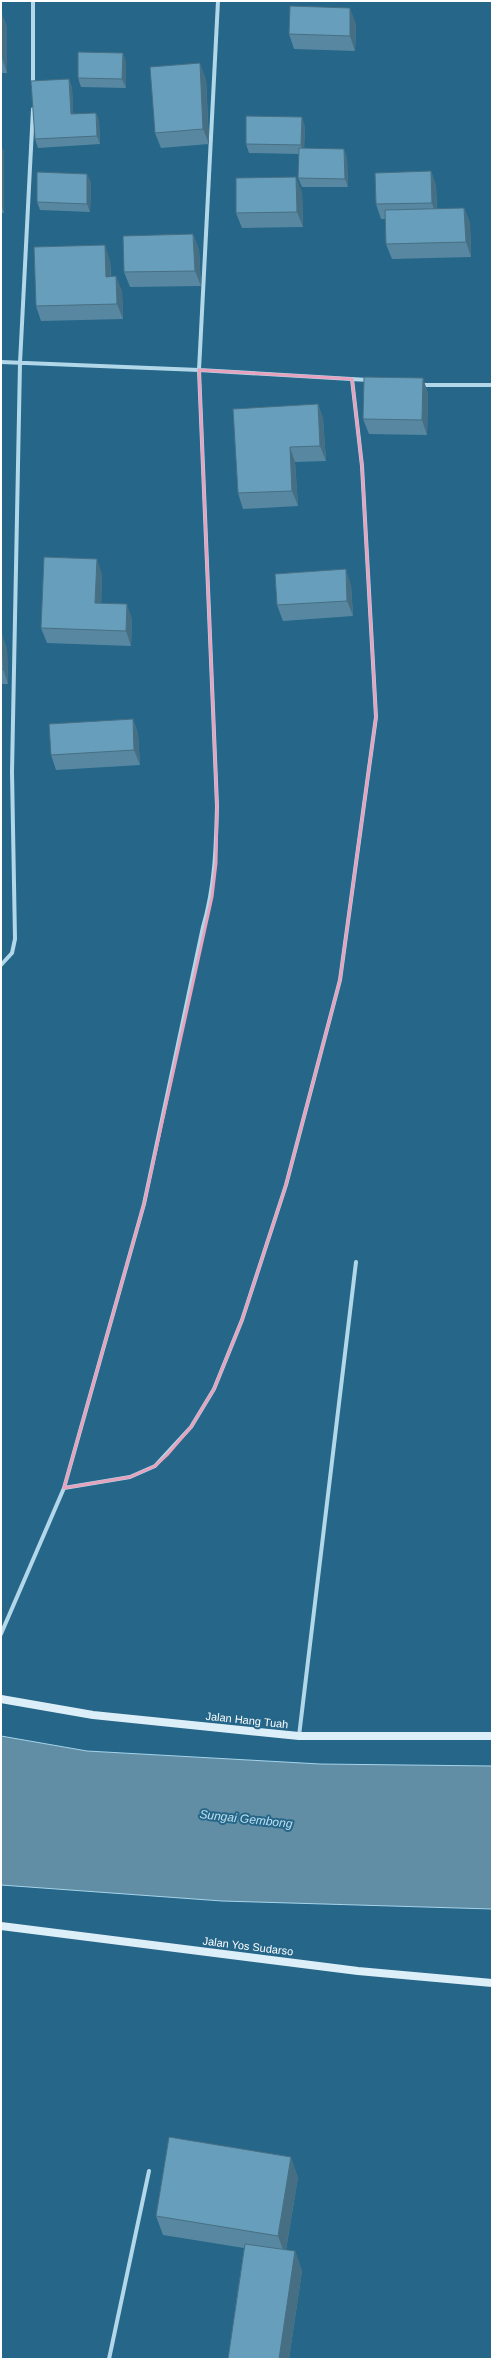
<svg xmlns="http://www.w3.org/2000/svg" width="493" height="2360" viewBox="0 0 493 2360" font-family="Arial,sans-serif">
<rect width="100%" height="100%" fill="#256689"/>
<!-- water -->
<path fill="#628ea5" stroke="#a6d4ea" d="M1 1736 87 1751 320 1764 492 1766V1909L222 1901 1 1885Z"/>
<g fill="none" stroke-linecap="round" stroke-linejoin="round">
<!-- street -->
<path stroke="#b2d7e9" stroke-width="4" d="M33 1V84
M1 362 199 370 368 380
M420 385H492
M1 965 12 953 15 939 12 772 20 363 33 109
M64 1488 130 1477 155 1466 191 1427 214 1389 242 1320 286 1185 340 980 376 717 362 466 352 379
M1 1634 64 1488 144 1204 203 927C215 886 216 848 217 806L199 370 218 1
M299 1736 356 1262
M109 2359 149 2171"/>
<!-- secondary -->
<path stroke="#dceef8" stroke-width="8" d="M1 1699 93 1715 299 1736H492
M1 1926 358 1971 492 1983"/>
</g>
<!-- wall -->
<path fill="#5888a1" d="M1 12 7 27V73H1Z
M356 24 355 51 294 49 289 34Z
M126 61V88L81 87 78 78Z
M69 79 72 88 73 114 96 113 99 121 100 144 38 148 35 139Z
M206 79 209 144 161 148 155 133Z
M305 126 304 148 347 157 348 187H302L298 178 299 154 249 153 246 144Z
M1 145 4 152V213H1Z
M431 171 436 186 437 209 464 208 470 223 471 257 392 259 386 244 385 219H381L376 204Z
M91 182 90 212 40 210 37 202Z
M302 192 303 227 242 228 236 213Z
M193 234 199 250 201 286 130 287 124 272Z
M110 260 111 276 122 291 123 319 41 321 36 306Z
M423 378 428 394 427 435 369 434 363 419Z
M318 404 323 419 326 461 295 462 298 506 243 509 238 493Z
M102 574 101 603 132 619 131 646 47 643 41 628Z
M351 585 353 616 283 621 277 605Z
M1 634 7 649 8 684H1Z
M133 719 138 734 140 765 56 770 51 755Z
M298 2177 286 2250 295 2251 302 2271 289 2359H228L244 2248 163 2235 156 2216Z"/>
<!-- shaded-wall -->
<path fill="#476f83" d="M350 8 356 24 355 51 350 36Z
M1 12 7 27V73L2 58Z
M123 53 126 61V88L122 79Z
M200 63 206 79 209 144 203 129Z
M69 79 72 88 74 123 71 114Z
M96 113 99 121 100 144 97 136Z
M302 117 305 126 304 154 301 145Z
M1 145 4 152V213L1 205Z
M344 149 347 157 348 187 345 179Z
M431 171 436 186 437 218 432 203Z
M87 174 91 182 90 212 87 204Z
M296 177 302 192 303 227 297 212Z
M464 208 470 223 471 257 466 242Z
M193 234 199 250 201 286 195 271Z
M105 245 110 260 111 292 106 277Z
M116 276 122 291 123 319 117 304Z
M423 378 428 394 427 435 422 420Z
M318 404 323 419 326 461 320 446Z
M290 447 295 462 298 506 292 491Z
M97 559 102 574 101 618 95 603Z
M346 569 351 585 353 616 347 601Z
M127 604 132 619 131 646 126 631Z
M2 634 7 649 8 684 3 669Z
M133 719 138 734 140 765 134 750Z
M291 2157 298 2177 285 2255 278 2236Z
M295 2251 302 2271 289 2359H279Z"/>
<!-- building -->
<path fill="#669ebb" stroke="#476f83" d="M290 6 350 8V36L289 34Z
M1 12 2 58H1Z
M78 52 123 53 122 79 78 78Z
M200 63 203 129 155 133 150 67Z
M69 79 71 114 96 113 97 136 35 139 31 81Z
M246 116 302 117 301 145 246 144Z
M299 148 344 149 345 179 298 178Z
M431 171 432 203 376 204 375 173Z
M37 172 87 174V204L37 202Z
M296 177 297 212 236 213V178Z
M464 208 466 242 386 244 385 210Z
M193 234 195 271 124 272 123 236Z
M105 245 106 277 116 276 117 304 36 306 34 247Z
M364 377 423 378 422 420 363 419Z
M318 404 320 446 290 447 292 491 238 493 233 409Z
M44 557 97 559 95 603 127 604 126 631 41 628Z
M346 569 347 601 277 605 275 574Z
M1 634H2L3 669H1Z
M133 719 134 750 51 755 49 724Z
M169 2137 291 2157 278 2236 156 2216Z
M245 2244 295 2251 279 2359H228Z"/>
<!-- marked area -->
<path fill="none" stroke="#e7a3bd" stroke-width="3" stroke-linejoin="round" d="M199 370 352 379 362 466 376 717 340 980 286 1185 242 1320 214 1389 191 1427 167 1455 155 1466 130 1477 64 1488 144 1204 212 897 216 863 217 806Z"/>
<g text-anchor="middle" stroke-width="4" stroke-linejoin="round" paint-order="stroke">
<!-- street labels -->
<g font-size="11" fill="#fff" stroke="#256689">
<text transform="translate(247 1720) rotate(6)" y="4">Jalan Hang Tuah</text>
<text transform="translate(248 1946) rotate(7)" y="4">Jalan Yos Sudarso</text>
</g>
<!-- water labels -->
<g font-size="12" font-style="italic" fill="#bee0f1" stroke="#256689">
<text transform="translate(246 1819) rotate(6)" y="4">Sungai Gembong</text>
</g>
</g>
<!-- border -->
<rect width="493" height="2360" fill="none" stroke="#ffffff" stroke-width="4"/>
</svg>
